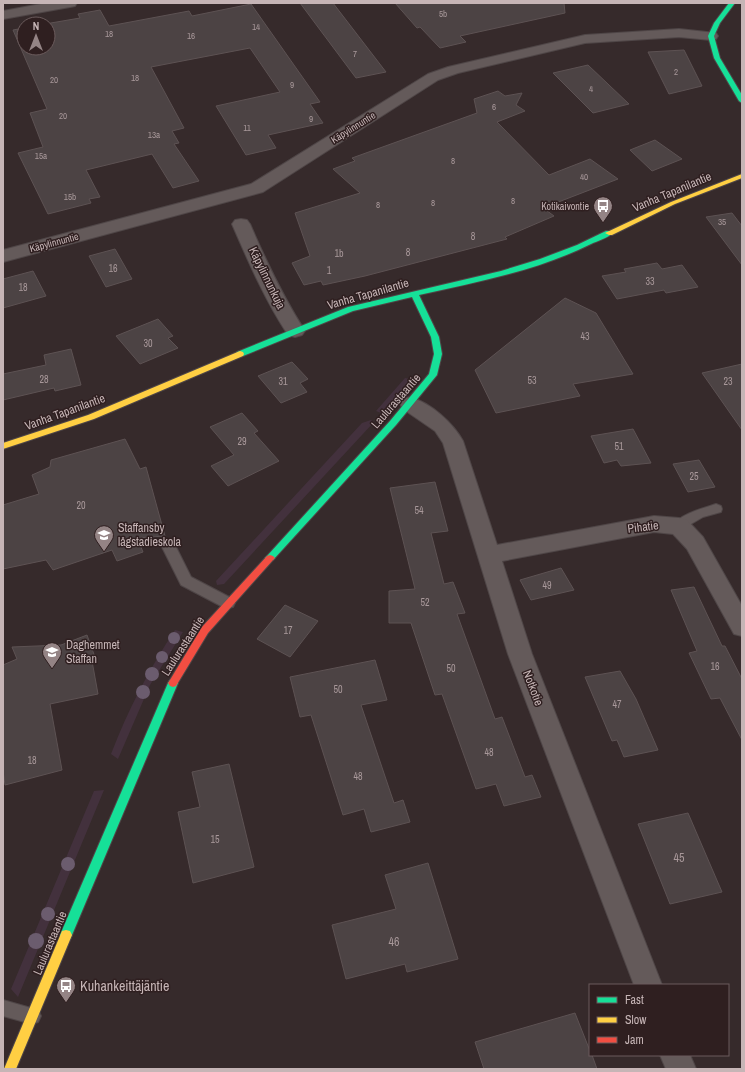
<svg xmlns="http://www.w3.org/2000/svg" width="745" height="1072" viewBox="0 0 745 1072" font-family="'Archivo Narrow',sans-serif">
<rect width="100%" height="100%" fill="#362a2b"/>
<!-- green -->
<path fill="#43313d" d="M405 378 411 379 400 394 381 413 376 411Z
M371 420 374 422 224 584 217 585 216 581 362 423Z
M175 630 183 632 150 685 118 759 111 754C128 710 149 669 175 630Z
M104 790 18 997 11 989 94 791Z"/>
<!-- building -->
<path fill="#4c4344" stroke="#5d5253" d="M300 3H333L386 72 356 78Z
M395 3H564L565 13 460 36 466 42 440 48 420 27 417 28Z
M251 4 320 102 310 104 323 123 268 135 276 148 246 155 216 106 280 92 250 48 151 67 184 128 172 131 179 143 174 144 199 181 173 188 152 154 86 170 100 197 89 199 91 203 48 214 18 153 43 147 30 113 47 109 13 30 24 28V48H48V24H45L80 18 78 14 100 10 109 26 189 11 192 16Z
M684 50 702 86 669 94 648 52Z
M588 65 629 104 593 113 553 73Z
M498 91 505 96 522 93 516 105 525 111 497 122 549 175 590 159 618 179 548 206 550 208 546 210 554 216 505 237 507 239 365 276 323 285 321 281 304 285 292 263 310 256 295 213 360 193 333 169 355 161 352 158 477 113 474 99Z
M655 140 682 159 652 171 630 150Z
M732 213 742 226V265L706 217Z
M115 249 132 279 106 287 89 256Z
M657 263 662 269 682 265 698 287 666 293 664 290 617 299 602 276 626 272 624 269Z
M33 271 46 296 3 308V279Z
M565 298 596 313 633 374 573 384 580 396 496 413 475 370Z
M158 319 173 336 168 338 178 348 140 364 116 336Z
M71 349 81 385 55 391 54 388 3 400V374L46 365 44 355Z
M292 362 308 379 300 383 307 392 281 403 258 376Z
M742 364V430L702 373Z
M242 413 258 431 254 433 279 461 228 486 211 466 234 455 210 427Z
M633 429 651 463 621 466 617 460 604 463 591 436Z
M125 439 140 469 146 467 165 536 137 538 143 552 117 561 112 550 53 570 46 560 3 569V505L39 494 32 475 50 467 51 460Z
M699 460 715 487 688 492 673 464Z
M435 482 448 531 431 533 444 584 453 582 465 613 457 614 495 719 502 717 525 777 532 775 541 797 504 806 496 784 476 789 442 694 435 695 411 623H389V591L415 589 390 488Z
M561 568 574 590 531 600 520 580Z
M694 587 722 646H725L742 679V740L720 698 711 699 689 653 697 651 671 590Z
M285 605 318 621 290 657 257 639Z
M87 635 96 660 92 661 98 694 50 704 62 770 5 785 3 771V665L17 659 12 647 61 645Z
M375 660 387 700 361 705 394 803 403 800 410 822 371 832 364 809 343 815 311 715 300 717 290 677Z
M620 671 636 699 658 750 624 757 617 740 612 741 585 677Z
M229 764 254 867 193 883 178 812 200 807 192 772Z
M688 813 722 892 670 904 638 824Z
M428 863 458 959 407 972 405 964 346 979 332 925 396 909 385 875Z
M575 1013 590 1051V1055H592L597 1069H484L475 1042Z"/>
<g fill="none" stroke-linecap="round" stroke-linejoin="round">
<!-- lane casing -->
<g stroke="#4f4647" stroke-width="2">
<path id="lane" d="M716 504 721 506 722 509 721 512 703 517 679 531 674 529 673 526C679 514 704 508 716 504Z
M169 542 174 543 191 577 233 599 235 603 233 607 228 608 223 607 181 585 162 547 164 543Z
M3 1000 38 1010 41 1016 38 1022 32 1024 3 1016Z"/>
</g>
<!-- street casing -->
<g stroke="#4f4647" stroke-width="2">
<path id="street" d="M46 3H77L75 6 70 7 3 19V11Z
M679 29 716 33 718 36 716 39 711 40 679 37 585 43 458 73 438 80 263 192 3 262V250L251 184 428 74 448 67 585 35Z
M241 219 247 220 250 224C266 261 283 297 305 331L302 335 295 337 288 335C265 300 249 263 232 224L235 220Z
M410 397C431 403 453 423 463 441L497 545 654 516 679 518 687 520 703 537 742 606V636L734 634 687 549 673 534 654 532 502 561 532 654 662 985H634L508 654 443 443 435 431 403 409 400 404 403 399Z
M660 1055H690L696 1069H666Z"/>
</g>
<!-- fast casing -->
<g stroke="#4f4647" stroke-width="2">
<path id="fast" d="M729 3H735L720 23 714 36 720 58 742 95V103L739 101 714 58 708 36 714 23Z
M606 231H609L613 233C607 238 598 241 591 244 537 271 477 282 419 295L439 337 442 354 437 375 396 425 273 560H267L265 558 267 556 390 421 429 374 434 354 431 337 412 297 353 311 243 356H237L236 354 237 352 348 307 501 271 540 259 577 245Z
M173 679 176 680 178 683 72 935 70 939 66 940 62 939 60 935 168 683 170 680Z"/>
</g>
<!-- slow casing -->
<g stroke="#4f4647" stroke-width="2">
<path id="slow" d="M742 174V178L675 204 612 235H609L605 233 671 202Z
M240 351 243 352 244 354 243 356 94 419 3 449V443L88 415Z
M66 930 70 931 72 935 16 1069H4L62 931Z"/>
</g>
<!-- jam casing -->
<g stroke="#4f4647" stroke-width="2">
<path id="jam" d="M270 555 273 556 275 558 273 560 208 633 176 686 173 687 170 686 168 683 170 680 202 627 267 556Z"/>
</g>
<!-- lane -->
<use href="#lane" fill="#645a5a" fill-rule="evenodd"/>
<!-- street -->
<use href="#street" fill="#645a5a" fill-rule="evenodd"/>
<!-- fast -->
<use href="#fast" fill="#16e098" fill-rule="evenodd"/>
<!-- slow -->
<use href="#slow" fill="#ffcf43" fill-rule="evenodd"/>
<!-- jam -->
<use href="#jam" fill="#f24e42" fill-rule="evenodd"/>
</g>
<!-- trees -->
<g fill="#6b5c6e">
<circle cx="174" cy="638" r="6"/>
<circle cx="162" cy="657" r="6"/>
<circle cx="152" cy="674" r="7"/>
<circle cx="143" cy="692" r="7"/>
<circle cx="68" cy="864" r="7"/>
<circle cx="48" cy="914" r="7"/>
<circle cx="36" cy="941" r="8"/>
</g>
<!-- icons -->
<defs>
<g id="bus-pin" transform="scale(1)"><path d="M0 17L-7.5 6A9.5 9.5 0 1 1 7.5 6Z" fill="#948485" stroke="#2f1f20"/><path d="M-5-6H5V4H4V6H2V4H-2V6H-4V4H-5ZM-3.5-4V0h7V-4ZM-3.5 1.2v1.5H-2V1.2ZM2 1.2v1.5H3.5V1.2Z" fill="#fff"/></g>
<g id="school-pin" transform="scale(1)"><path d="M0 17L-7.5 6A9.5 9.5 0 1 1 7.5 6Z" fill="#948485" stroke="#2f1f20"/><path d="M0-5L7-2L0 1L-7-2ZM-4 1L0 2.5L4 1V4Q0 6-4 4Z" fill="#fff"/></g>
</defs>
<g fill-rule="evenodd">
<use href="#bus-pin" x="603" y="206"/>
<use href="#school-pin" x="104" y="535"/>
<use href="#school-pin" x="52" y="652"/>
<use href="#bus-pin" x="66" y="986"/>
</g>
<g text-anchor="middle" stroke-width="3" stroke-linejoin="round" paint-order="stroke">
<!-- far-number labels -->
<g font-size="9" fill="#a8989a">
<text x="443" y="17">5b</text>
<text x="256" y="30">14</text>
<text x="109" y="37">18</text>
<text x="191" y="39">16</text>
<text x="355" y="57">7</text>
<text x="676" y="75">2</text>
<text x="135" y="81">18</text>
<text x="54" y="83">20</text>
<text x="292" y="88">9</text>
<text x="591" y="92">4</text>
<text x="494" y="110">6</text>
<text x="63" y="119">20</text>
<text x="311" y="122">9</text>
<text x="247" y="131">11</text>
<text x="154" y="138">13a</text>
<text x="41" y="159">15a</text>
<text x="453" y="164">8</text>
<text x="584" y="180">40</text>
<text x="70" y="200">15b</text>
<text x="513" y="204">8</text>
<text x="433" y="206">8</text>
<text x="378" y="208">8</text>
<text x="722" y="225">35</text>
</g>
<!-- far-street labels -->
<g font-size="10" fill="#c6b5b6" stroke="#2f1f20">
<text transform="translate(353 127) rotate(-32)" y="4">Käpylinnuntie</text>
<text transform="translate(54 242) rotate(-15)" y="4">Käpylinnuntie</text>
</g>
<!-- far-poi labels -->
<g font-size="10" fill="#c6b5b6" stroke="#2f1f20" text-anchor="end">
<text x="589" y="210">Kotikaivontie</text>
</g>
<!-- number labels -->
<g font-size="10" fill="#a8989a">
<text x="473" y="240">8</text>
<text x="408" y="256">8</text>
<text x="339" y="257">1b</text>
<text x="113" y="272">16</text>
<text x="329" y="274">1</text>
<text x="650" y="285">33</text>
<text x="23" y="291">18</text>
<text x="585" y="340">43</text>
<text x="148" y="347">30</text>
<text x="44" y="383">28</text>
<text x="532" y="384">53</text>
<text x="283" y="385">31</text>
<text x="728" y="385">23</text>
<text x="242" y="445">29</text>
<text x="619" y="450">51</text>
<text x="694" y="480">25</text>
<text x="81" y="509">20</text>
<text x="419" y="514">54</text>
<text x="547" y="589">49</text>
<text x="425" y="606">52</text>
<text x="288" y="634">17</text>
<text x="715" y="670">16</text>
<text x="451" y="672">50</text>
<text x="338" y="693">50</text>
<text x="617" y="708">47</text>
<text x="489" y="756">48</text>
<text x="32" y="764">18</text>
<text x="358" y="780">48</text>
<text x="215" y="843">15</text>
</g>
<!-- street labels -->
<g font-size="12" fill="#c6b5b6" stroke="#2f1f20">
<text transform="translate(672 192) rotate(-23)" y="4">Vanha Tapanilantie</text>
<text transform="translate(267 278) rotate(64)" y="4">Käpylinnunkuja</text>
<text transform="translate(368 294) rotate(-16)" y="4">Vanha Tapanilantie</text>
<text transform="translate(396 401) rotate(-49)" y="4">Laulurastaantie</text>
<text transform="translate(65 412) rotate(-20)" y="4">Vanha Tapanilantie</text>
<text transform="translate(643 527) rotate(-7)" y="4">Pihatie</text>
<text transform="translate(183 646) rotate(-57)" y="4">Laulurastaantie</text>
<text transform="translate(533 688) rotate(69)" y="4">Notkotie</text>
<text transform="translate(50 943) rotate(-67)" y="4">Laulurastaantie</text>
</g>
<!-- poi labels -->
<g font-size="12" fill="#c6b5b6" stroke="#2f1f20" text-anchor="start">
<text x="118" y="532">Staffansby<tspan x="118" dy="14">lågstadieskola</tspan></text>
<text x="66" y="649">Daghemmet<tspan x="66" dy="14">Staffan</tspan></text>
</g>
<!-- near-number labels -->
<g font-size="12" fill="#a8989a">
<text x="679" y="862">45</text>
<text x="394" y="946">46</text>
</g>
<!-- near-poi labels -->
<g font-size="14" fill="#c6b5b6" stroke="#2f1f20" text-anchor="start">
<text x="80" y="991">Kuhankeittäjäntie</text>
</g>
</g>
<!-- border -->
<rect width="745" height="1072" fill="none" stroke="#c6b5b6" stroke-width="8"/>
<!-- legend -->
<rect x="589" y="984" width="140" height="72" fill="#2f1f20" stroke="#6b5b5c"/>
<rect x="597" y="997" width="20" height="6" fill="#16e098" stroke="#6b5b5c"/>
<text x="625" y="1004" font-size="12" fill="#c6b5b6">Fast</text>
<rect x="597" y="1017" width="20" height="6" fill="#ffcf43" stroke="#6b5b5c"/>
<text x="625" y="1024" font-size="12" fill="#c6b5b6">Slow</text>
<rect x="597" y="1037" width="20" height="6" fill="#f24e42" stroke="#6b5b5c"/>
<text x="625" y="1044" font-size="12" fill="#c6b5b6">Jam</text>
<!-- north arrow -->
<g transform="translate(36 36)"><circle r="19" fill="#2f1f20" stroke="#6b5b5c"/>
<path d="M0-3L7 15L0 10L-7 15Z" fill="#948485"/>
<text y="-6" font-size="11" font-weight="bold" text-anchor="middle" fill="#c6b5b6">N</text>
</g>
</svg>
